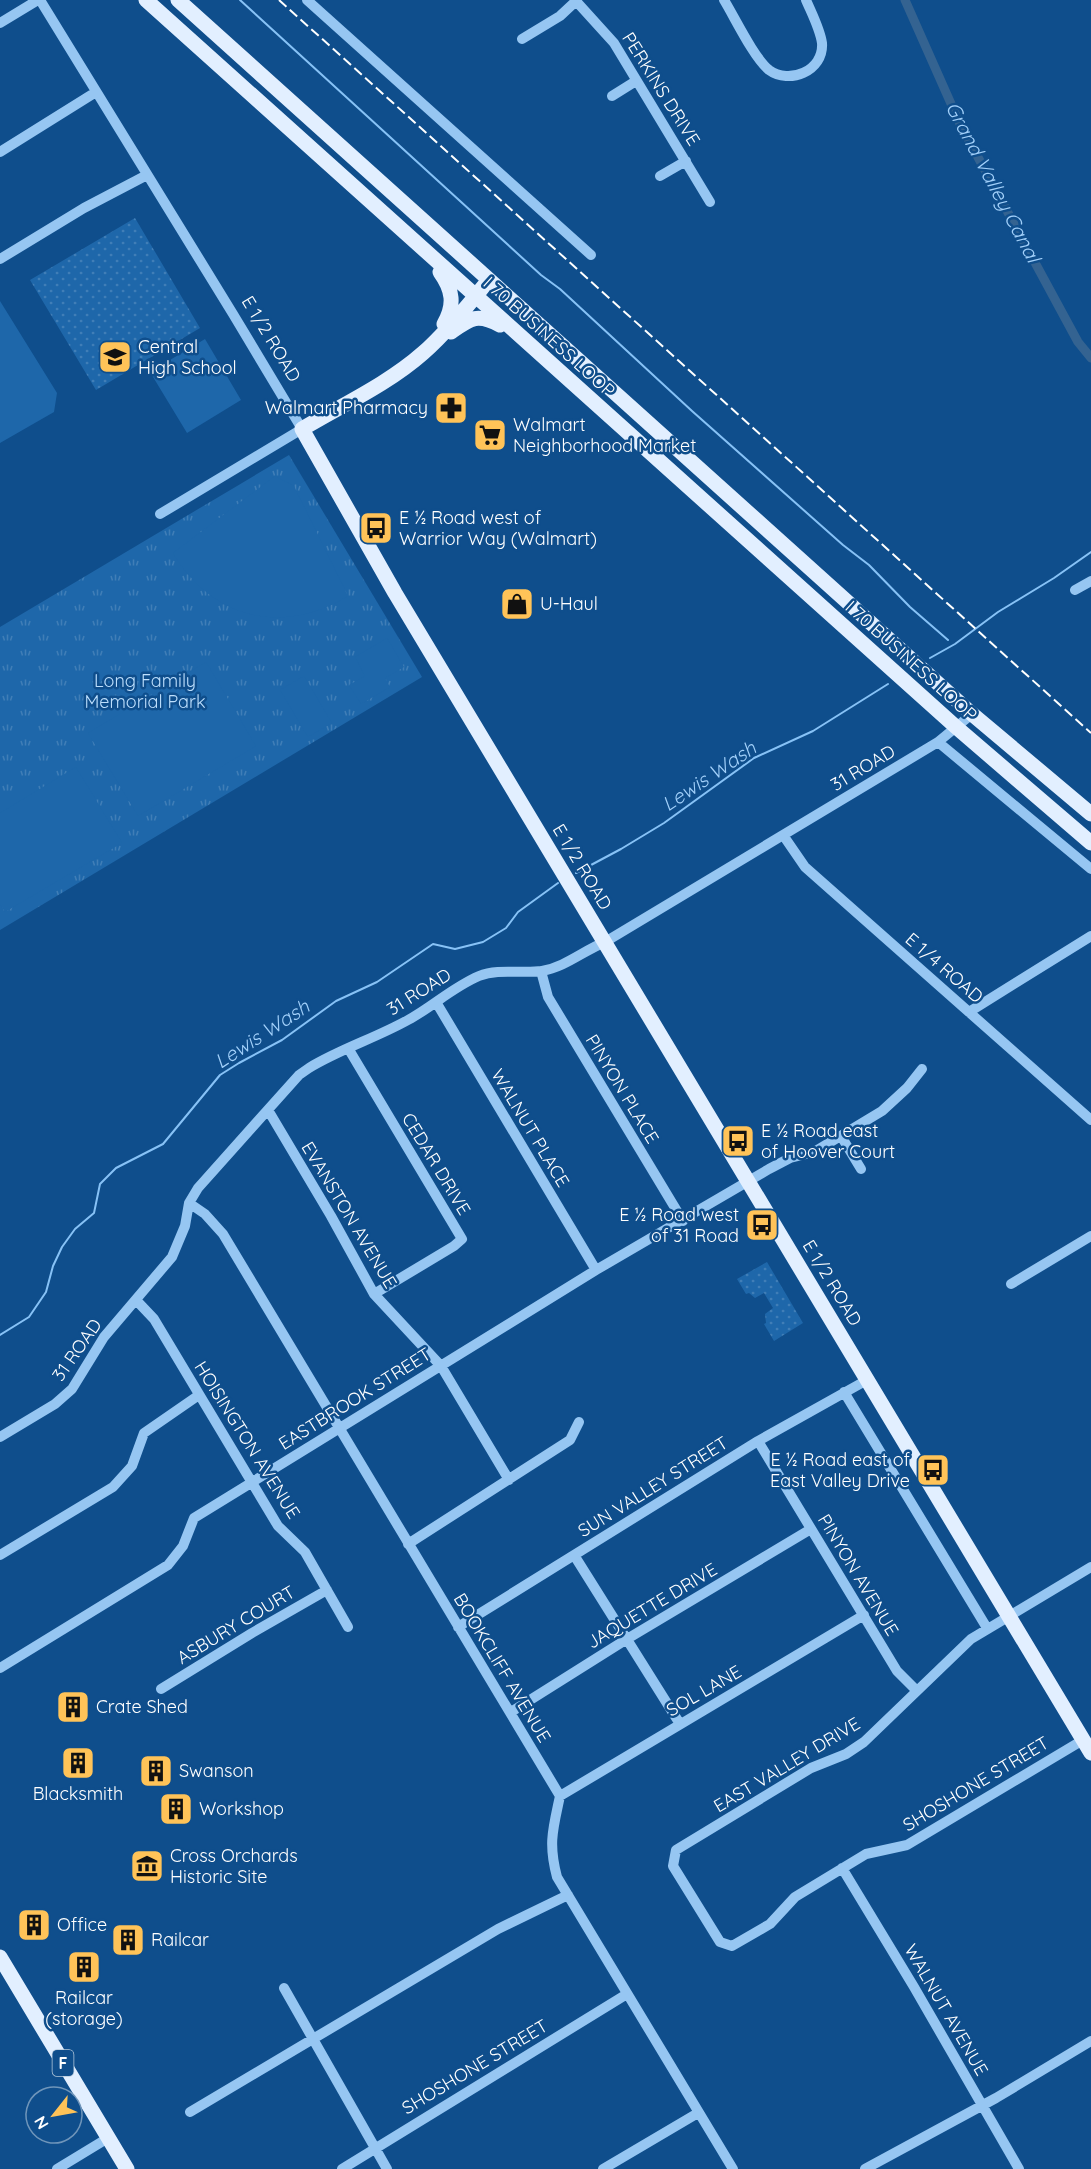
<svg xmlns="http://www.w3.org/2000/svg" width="1091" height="2169" viewBox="0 0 1091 2169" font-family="Quicksand,sans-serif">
<defs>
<pattern id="grass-dots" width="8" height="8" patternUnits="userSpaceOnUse" patternTransform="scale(1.5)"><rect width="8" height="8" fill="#1e67aa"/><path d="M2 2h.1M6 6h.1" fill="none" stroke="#407eb7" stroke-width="1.8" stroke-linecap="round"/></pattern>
<pattern id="park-tufts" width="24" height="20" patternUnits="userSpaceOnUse" patternTransform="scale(1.5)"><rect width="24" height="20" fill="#1e67aa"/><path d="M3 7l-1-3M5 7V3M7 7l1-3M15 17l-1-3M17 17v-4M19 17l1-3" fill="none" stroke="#407eb7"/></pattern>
</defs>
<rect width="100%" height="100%" fill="#0f4e8c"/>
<!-- grass -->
<path fill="url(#grass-dots)" d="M135 218 200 328 96 390 30 280Z
M767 1262 803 1323 774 1341 764 1324 766 1323 765 1314 773 1308 764 1293 755 1298 749 1293 746 1294 737 1279Z"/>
<!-- park -->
<path fill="url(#park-tufts)" d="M289 455 422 677 0 930V627Z"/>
<!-- pitch -->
<path fill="#1e67aa" d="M0 301 57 393 54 412 0 443Z
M205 339 241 400 187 433 150 372Z
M275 476 294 486 348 596C283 636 212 619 173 553Z
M387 638 404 667 385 678 390 687 361 704 349 685 365 676 355 657Z
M206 662 256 746 138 816 88 733Z
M304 676 332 723 308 737 280 690Z
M76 767 122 843 5 912 0 904V813Z"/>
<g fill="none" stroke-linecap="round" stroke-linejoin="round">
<!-- stream -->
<path stroke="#87c2f6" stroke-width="2" d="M240 0 541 275 560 289 692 411 843 545 869 565 910 607 948 640
M930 658 955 644 998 612 1054 578 1091 552
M576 873 621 849 664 823 754 758 813 731 888 684
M0 1335 29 1317 46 1292 53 1266 62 1247 75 1229 94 1213 100 1184 116 1168 163 1144 220 1075 239 1063 282 1040 336 1001 377 982 433 944 455 949 483 942 506 928 518 912 558 883"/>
<!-- canal -->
<path stroke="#346391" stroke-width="9" d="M905 0 960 124 1078 342 1091 358"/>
<!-- minor -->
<path stroke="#96c6f2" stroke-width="10" d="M40 0 233 314 302 429 160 514
M307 0 591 255
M575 0 614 43 710 202
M724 0C735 18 754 58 769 70 789 85 824 71 822 43 820 29 812 14 806 0
M0 23 38 0
M522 39 560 16 576 1
M612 96 636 81
M0 152 96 92
M660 176 686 161
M0 259 84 208 147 175
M1075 590 1091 581
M938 742 1091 869
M783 835 805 867 1091 1120
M541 971 548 997 683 1221
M436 1002 596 1270
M969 1012 1091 936
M348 1048 462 1239 454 1246 374 1294
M268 1110 331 1216 374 1294 441 1366 509 1480
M841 1136 861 1169
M189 1203 205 1214 223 1234 560 1796C553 1829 548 1843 557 1877L733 2169
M1011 1284 1091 1236
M136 1300 154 1319 278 1526 305 1552 348 1627
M844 1392 987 1628
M0 1437 55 1404 72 1389 104 1337 172 1257 185 1226 189 1203 198 1188 299 1075 309 1068C340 1049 376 1038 408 1020 432 1007 453 987 479 976 499 968 521 974 542 971 565 967 583 951 605 942L938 742 972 714
M758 1441 897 1671 917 1691
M408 1544 570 1440 579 1422
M0 1555 113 1487 132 1466 144 1433 199 1395
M574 1555 680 1724
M458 1627 758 1441 867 1380
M0 1668 168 1565 183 1546 194 1518 596 1270 769 1169 790 1158 814 1152 882 1111 907 1088 922 1069
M161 1689 252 1633 327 1590
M511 1712 627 1639 811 1529
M1083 1740 907 1845 866 1854 795 1897 770 1924 732 1946 720 1942 673 1866 676 1850 811 1768 846 1754 864 1742 971 1639 1091 1567
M560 1796 864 1615
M842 1868 914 1987 1019 2169
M284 1988 387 2169
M190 2112 498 1929 568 1895
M57 2169 108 2138
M342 2169 627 1994
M603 2169 698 2113
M865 2169 996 2098 1091 2041"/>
<!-- major -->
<path stroke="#e2efff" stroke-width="15" d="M146 0 956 727 1091 843
M178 0 972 714 1091 814
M440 272C453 290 455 305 444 324
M488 281C468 305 447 332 423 353 388 384 342 405 302 429L395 593 1091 1753
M451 332C471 318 477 313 500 325
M0 1957 127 2169"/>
<!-- rail -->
<path stroke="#fff" stroke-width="2" stroke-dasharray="10 4.5" stroke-linecap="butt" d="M279 0 1091 733"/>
</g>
<!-- icons -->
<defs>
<g id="school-square" transform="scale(1.725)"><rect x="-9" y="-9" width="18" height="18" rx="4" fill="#ffc358" stroke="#0f4e8c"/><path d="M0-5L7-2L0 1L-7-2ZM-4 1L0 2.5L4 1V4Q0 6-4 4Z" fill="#111"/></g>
<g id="pharmacy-square" transform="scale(1.725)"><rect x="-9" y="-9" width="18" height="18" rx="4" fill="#ffc358" stroke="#0f4e8c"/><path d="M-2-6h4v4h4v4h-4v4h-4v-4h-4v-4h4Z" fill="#111"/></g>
<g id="supermarket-square" transform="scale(1.725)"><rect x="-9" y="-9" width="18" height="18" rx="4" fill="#ffc358" stroke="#0f4e8c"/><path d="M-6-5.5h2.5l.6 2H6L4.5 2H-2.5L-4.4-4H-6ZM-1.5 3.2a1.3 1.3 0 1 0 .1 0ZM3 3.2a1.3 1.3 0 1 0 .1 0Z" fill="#111"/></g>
<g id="bus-square" transform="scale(1.725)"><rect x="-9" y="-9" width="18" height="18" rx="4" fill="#ffc358" stroke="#0f4e8c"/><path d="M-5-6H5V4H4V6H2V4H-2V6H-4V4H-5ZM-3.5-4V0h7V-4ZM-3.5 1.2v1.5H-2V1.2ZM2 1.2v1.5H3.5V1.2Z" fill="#111"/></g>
<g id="shop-square" transform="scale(1.725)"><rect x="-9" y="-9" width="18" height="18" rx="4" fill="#ffc358" stroke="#0f4e8c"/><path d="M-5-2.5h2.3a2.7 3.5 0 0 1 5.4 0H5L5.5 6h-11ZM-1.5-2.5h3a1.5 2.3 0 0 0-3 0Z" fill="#111"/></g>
<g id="building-square" transform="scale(1.725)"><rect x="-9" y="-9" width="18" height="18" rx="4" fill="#ffc358" stroke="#0f4e8c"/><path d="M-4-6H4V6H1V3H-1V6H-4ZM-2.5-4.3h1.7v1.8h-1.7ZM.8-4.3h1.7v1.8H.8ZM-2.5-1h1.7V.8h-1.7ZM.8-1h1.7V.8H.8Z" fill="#111"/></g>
<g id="museum-square" transform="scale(1.725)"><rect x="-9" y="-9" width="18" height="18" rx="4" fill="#ffc358" stroke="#0f4e8c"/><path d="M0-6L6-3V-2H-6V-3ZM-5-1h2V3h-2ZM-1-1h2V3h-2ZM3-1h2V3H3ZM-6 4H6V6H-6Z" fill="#111"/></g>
</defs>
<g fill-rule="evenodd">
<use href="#school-square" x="115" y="357"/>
<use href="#pharmacy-square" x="451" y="408"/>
<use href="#supermarket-square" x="490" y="435"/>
<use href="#bus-square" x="376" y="528"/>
<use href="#shop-square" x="517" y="604"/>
<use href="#bus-square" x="738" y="1141"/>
<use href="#bus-square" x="762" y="1225"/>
<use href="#bus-square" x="933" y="1470"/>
<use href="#building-square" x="73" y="1707"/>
<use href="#building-square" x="78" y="1763"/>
<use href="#building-square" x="156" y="1771"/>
<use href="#building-square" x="176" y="1809"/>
<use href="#museum-square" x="147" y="1866"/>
<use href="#building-square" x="34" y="1925"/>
<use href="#building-square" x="128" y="1940"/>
<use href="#building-square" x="84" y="1967"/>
</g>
<g text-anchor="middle" stroke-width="5" stroke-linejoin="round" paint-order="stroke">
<!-- shield labels -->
<rect fill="#0f4e8c" stroke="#b7cadc" stroke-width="1.5" x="52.5" y="2050" width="21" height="26" rx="4.5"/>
<g font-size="16" font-weight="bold" fill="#fff">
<text x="63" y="2069">F</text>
</g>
<!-- street labels -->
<g font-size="18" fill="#fff" stroke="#0f4e8c">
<text transform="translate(661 89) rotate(58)" y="6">PERKINS DRIVE</text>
<text transform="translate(549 337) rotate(42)" y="6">I 70 BUSINESS LOOP</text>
<text transform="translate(271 339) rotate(59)" y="6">E 1/2 ROAD</text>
<text transform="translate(911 661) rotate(42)" y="6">I 70 BUSINESS LOOP</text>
<text transform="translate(863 768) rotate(-31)" y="6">31 ROAD</text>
<text transform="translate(582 867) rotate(59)" y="6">E 1/2 ROAD</text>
<text transform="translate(944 968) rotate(41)" y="6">E 1/4 ROAD</text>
<text transform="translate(419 992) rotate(-32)" y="6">31 ROAD</text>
<text transform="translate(622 1089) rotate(59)" y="6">PINYON PLACE</text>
<text transform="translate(530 1128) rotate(59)" y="6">WALNUT PLACE</text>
<text transform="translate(436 1164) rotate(59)" y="6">CEDAR DRIVE</text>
<text transform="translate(349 1215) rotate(59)" y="6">EVANSTON AVENUE</text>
<text transform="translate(832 1283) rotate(59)" y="6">E 1/2 ROAD</text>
<text transform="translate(77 1350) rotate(-55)" y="6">31 ROAD</text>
<text transform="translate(355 1399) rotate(-32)" y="6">EASTBROOK STREET</text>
<text transform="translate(247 1440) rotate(58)" y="6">HOISINGTON AVENUE</text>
<text transform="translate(653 1487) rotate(-32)" y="6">SUN VALLEY STREET</text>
<text transform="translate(858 1575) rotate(59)" y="6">PINYON AVENUE</text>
<text transform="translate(652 1606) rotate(-31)" y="6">JAQUETTE DRIVE</text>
<text transform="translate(236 1625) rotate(-31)" y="6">ASBURY COURT</text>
<text transform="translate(502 1668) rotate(59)" y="6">BOOKCLIFF AVENUE</text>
<text transform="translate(704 1691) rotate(-30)" y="6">SOL LANE</text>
<text transform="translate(787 1765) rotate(-31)" y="6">EAST VALLEY DRIVE</text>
<text transform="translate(976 1784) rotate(-31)" y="6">SHOSHONE STREET</text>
<text transform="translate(946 2010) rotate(60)" y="6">WALNUT AVENUE</text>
<text transform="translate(475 2067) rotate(-31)" y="6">SHOSHONE STREET</text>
</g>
<!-- poi labels -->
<g font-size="18" fill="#fff" stroke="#0f4e8c" text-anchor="start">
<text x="138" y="353">Central<tspan x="138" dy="21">High School</tspan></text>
<text x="428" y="414" text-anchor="end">Walmart Pharmacy</text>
<text x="513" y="431">Walmart<tspan x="513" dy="21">Neighborhood Market</tspan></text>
<text x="399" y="524">E ½ Road west of<tspan x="399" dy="21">Warrior Way (Walmart)</tspan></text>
<text x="540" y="610">U-Haul</text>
<text x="761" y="1137">E ½ Road east<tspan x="761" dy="21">of Hoover Court</tspan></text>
<text x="739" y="1221" text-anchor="end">E ½ Road west<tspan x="739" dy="21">of 31 Road</tspan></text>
<text x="910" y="1466" text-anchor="end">E ½ Road east of<tspan x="910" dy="21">East Valley Drive</tspan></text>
<text x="96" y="1713">Crate Shed</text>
<text x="179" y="1777">Swanson</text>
<text x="78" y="1800" text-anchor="middle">Blacksmith</text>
<text x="199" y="1815">Workshop</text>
<text x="170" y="1862">Cross Orchards<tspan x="170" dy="21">Historic Site</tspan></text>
<text x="57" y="1931">Office</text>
<text x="151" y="1946">Railcar</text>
<text x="84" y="2004" text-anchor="middle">Railcar<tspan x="84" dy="21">(storage)</tspan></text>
</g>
<!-- park labels -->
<g font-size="18" fill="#bddffd" stroke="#0f4e8c">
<text x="145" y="687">Long Family<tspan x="145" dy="21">Memorial Park</tspan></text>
</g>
<!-- water labels -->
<g font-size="20" font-style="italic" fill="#a2d0fa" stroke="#0f4e8c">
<text transform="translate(993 182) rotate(62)" y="7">Grand Valley Canal</text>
<text transform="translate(709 776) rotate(-34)" y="7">Lewis Wash</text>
<text transform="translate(262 1034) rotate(-33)" y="7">Lewis Wash</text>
</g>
</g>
<!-- north arrow -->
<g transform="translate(54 2115) rotate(239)"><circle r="28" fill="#0f4e8c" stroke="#6f95ba" stroke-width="1.5"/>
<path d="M0-4.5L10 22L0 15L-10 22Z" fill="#ffc358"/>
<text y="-9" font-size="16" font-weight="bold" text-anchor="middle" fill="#ffffff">N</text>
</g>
</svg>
